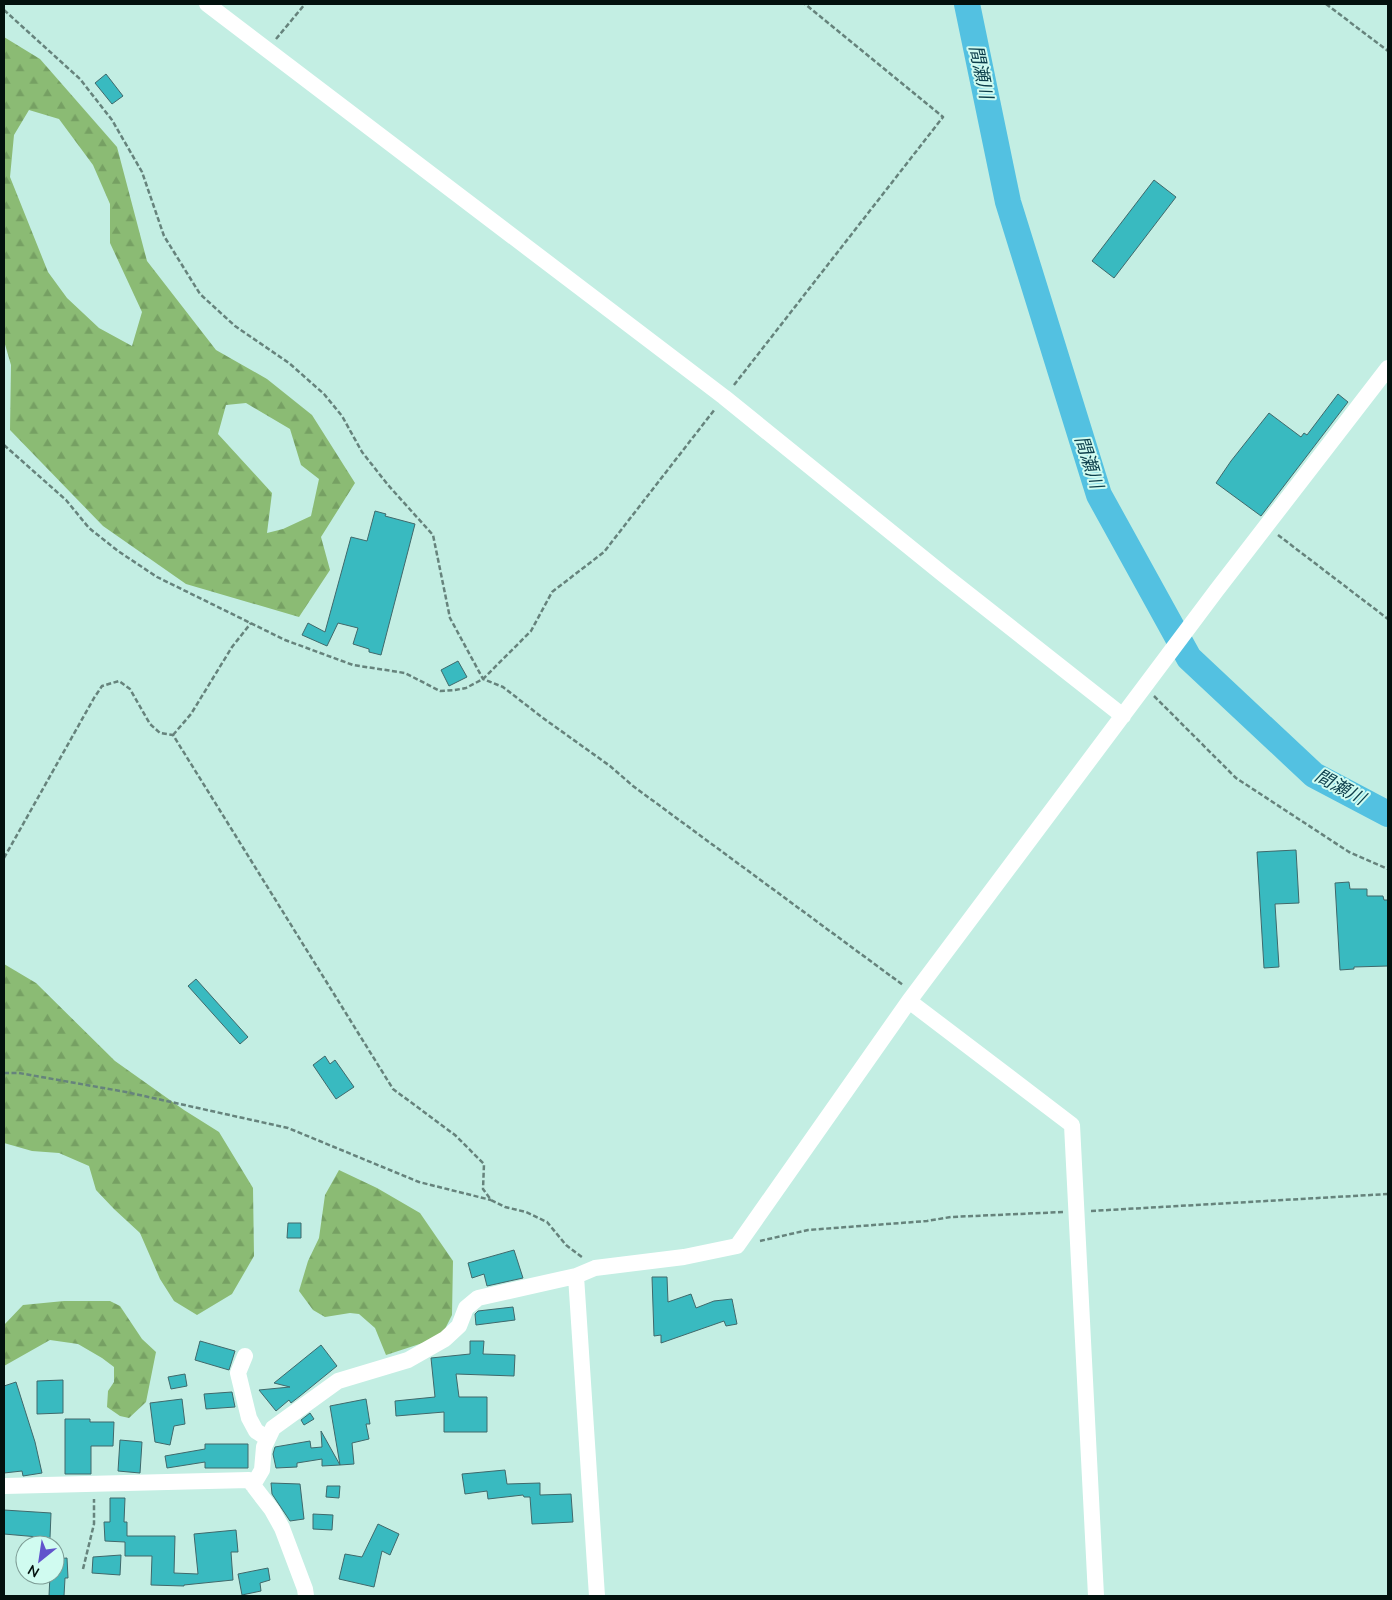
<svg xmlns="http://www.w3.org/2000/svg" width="1392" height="1600" viewBox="0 0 1392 1600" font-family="'Nunito Sans','Noto Sans JP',sans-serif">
<defs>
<pattern id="forest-firs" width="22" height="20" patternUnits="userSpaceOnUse" patternTransform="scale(1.25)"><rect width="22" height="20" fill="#8bbb74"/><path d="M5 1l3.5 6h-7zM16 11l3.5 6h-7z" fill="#76a063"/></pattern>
</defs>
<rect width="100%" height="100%" fill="#c3eee3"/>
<!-- forest -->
<path fill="url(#forest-firs)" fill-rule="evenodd" d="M4 37 40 59 117 147 147 261 216 350 267 379 312 415 355 483 321 537 330 570 299 617 186 584 103 526 10 430 11 365 4 341ZM29 110 59 119 93 165 110 204V243L142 312 132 346 99 328 67 298 48 272 10 177 14 135ZM246 403 290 429 301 465 319 479 311 516 283 529 267 533 272 493 218 434 226 405Z
M4 964 36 983 115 1061 184 1110 219 1132 253 1188 254 1256 232 1294 197 1315 174 1301 160 1279 140 1233 114 1209 96 1190 89 1166 59 1153 32 1151 4 1143Z
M339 1170 377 1188 420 1213 453 1261 452 1315 441 1337 386 1355 375 1328 359 1314 350 1313 325 1317 313 1310 299 1291 308 1261 319 1238 325 1195Z
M64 1301H110L120 1306 142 1339 156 1352 146 1402 129 1418 120 1416 107 1407 108 1391 114 1382V1367L102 1358 78 1344 50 1340 4 1366V1325L23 1305Z"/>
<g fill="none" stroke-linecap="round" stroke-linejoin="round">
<!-- river -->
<path stroke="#53c1e1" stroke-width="26" d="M967 4 1008 202 1099 495 1189 658 1314 775 1388 814"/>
</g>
<!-- building -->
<path fill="#39bac0" stroke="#40696b" d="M106 74 123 96 112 104 95 83Z
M1154 180 1176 197 1114 278 1092 261Z
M1338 394 1348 402 1261 516 1216 483 1231 461 1269 413 1301 437 1304 433 1307 435Z
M375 511 386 514 385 516 415 524 381 655 369 652V649L353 644 358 628 338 623 327 646 302 635 308 623 325 632 351 537 367 541Z
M458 661 467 677 449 686 441 670Z
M1296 850 1299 903 1275 904 1279 967 1264 968 1257 852Z
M1349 882 1350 889H1367V896H1383L1384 900H1388V966L1354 967V969L1340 970 1335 883Z
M196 979 248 1037 240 1044 188 986Z
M325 1056 330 1064 335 1060 354 1087 336 1099 313 1065Z
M288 1223H301V1238H287Z
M514 1250 523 1278 487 1286 484 1274 472 1278 468 1263Z
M652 1277H667L668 1302 691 1294 696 1308 714 1301 732 1299 737 1324 726 1326 724 1321 661 1343V1335L654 1336Z
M513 1307 515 1320 476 1325 475 1314 478 1311Z
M200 1341 235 1351 229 1370 195 1360Z
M470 1341H484L483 1354 515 1355 514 1376 456 1374 459 1397H487V1432H444V1412L396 1416 395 1401 435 1397 431 1358 470 1354Z
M321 1345 337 1366 300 1396 291 1403 289 1400 276 1411 259 1390 290 1387 274 1383Z
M185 1374 187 1386 171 1389 168 1377Z
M63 1380V1413L37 1414V1381Z
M16 1382 35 1442 42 1473 23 1476 22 1471 4 1473V1386Z
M232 1392 235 1407 206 1409 204 1394Z
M182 1399 185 1424 174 1426 170 1445 155 1442 150 1403Z
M366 1399 370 1424H366L369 1439 352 1443 354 1464 340 1465 330 1406Z
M310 1413 314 1419 304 1425 301 1420Z
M65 1419H90V1422H114L113 1446H91V1474H65Z
M321 1431 340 1465 322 1466V1459L297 1463V1467L276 1468 273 1454 275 1447 310 1441 311 1448 322 1447Z
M120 1440 142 1442 140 1473 118 1471Z
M205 1444H248V1468H205V1462L167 1468 165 1456 205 1449Z
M505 1470 507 1484 540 1483V1495L571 1494 573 1522 532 1524 530 1497H524L523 1495 488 1499 487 1491 465 1494 462 1474Z
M271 1483 300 1484 304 1519 290 1521 272 1494Z
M327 1486H340L339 1498 326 1497Z
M110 1498H125L124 1522H127V1536H175L174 1573 198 1574 194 1534 236 1530 238 1552H231L233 1580 184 1585V1586L151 1585 152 1556H125V1542L105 1541 104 1522H110Z
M4 1510 51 1513 50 1538 4 1534Z
M313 1514 333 1515 332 1530 313 1529Z
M378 1524 399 1534 390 1555 382 1551 374 1587 339 1579 345 1554 362 1557Z
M121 1555 120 1575 92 1573 93 1557Z
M67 1558 68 1578H65L64 1596H49L50 1575H55V1559Z
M268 1568 270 1580 260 1583 261 1591 242 1595 238 1574Z"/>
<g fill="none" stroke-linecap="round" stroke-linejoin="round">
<!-- path -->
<path stroke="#66837c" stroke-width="2.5" stroke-dasharray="5 2.5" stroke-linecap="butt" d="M1326 4 1388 51
M4 10 80 79 112 120 142 172 164 236 200 294 235 326 289 363 324 394 342 416 362 452 388 485 433 535 450 618 483 679 503 687 543 718 610 766 633 786 903 985
M276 39 305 4
M734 385 943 117 805 4
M4 445 66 500 89 528 118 551 157 577 285 640 353 665 405 673 440 691 455 690 466 688 483 679 531 631 552 592 604 552 715 409
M1278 535 1388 619
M1154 696 1236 778 1349 852 1388 869
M173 735 191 714 232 647 251 623
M4 858 94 698 102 686 119 681 130 689 150 724 160 733 173 735 393 1089 455 1135 484 1164 483 1189 491 1200 505 1207 526 1212 547 1222 566 1245 582 1257
M4 1073H19L126 1092 288 1128 419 1182 491 1200
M1091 1211 1388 1194
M760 1241 808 1230 927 1221 951 1217 1063 1212
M83 1569 94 1524V1499"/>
<!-- minor -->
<path stroke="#fff" stroke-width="16" d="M207 4 724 397 944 575 1123 716
M909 1001 1072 1125 1096 1596
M576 1276 597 1596
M245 1356 238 1373 249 1418 256 1431 268 1439
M253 1485 262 1470 264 1447 273 1428 338 1381 408 1360 445 1339 459 1326 466 1308 478 1298 576 1276 595 1268 684 1257 737 1246 909 1001 1216 591 1388 368
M4 1486 249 1480 272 1510 282 1528 305 1589 306 1596"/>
</g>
<g text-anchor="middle" stroke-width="4" stroke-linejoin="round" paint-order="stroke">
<!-- water labels -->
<g font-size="18" font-style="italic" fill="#0d3f4c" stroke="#d0fbf0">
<text transform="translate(981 72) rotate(78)" y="6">間瀬川</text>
<text transform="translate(1089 462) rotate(72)" y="6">間瀬川</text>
<text transform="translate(1340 787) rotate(29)" y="6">間瀬川</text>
</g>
</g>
<!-- border -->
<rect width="1392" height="1600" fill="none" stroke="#03110e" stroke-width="10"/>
<!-- north arrow -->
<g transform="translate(40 1560) rotate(210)"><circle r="24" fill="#d0fbf0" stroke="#7e9d96"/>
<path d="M0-4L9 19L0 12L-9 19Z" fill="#6153cc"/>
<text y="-8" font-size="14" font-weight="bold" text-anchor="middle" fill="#03110e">N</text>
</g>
</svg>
